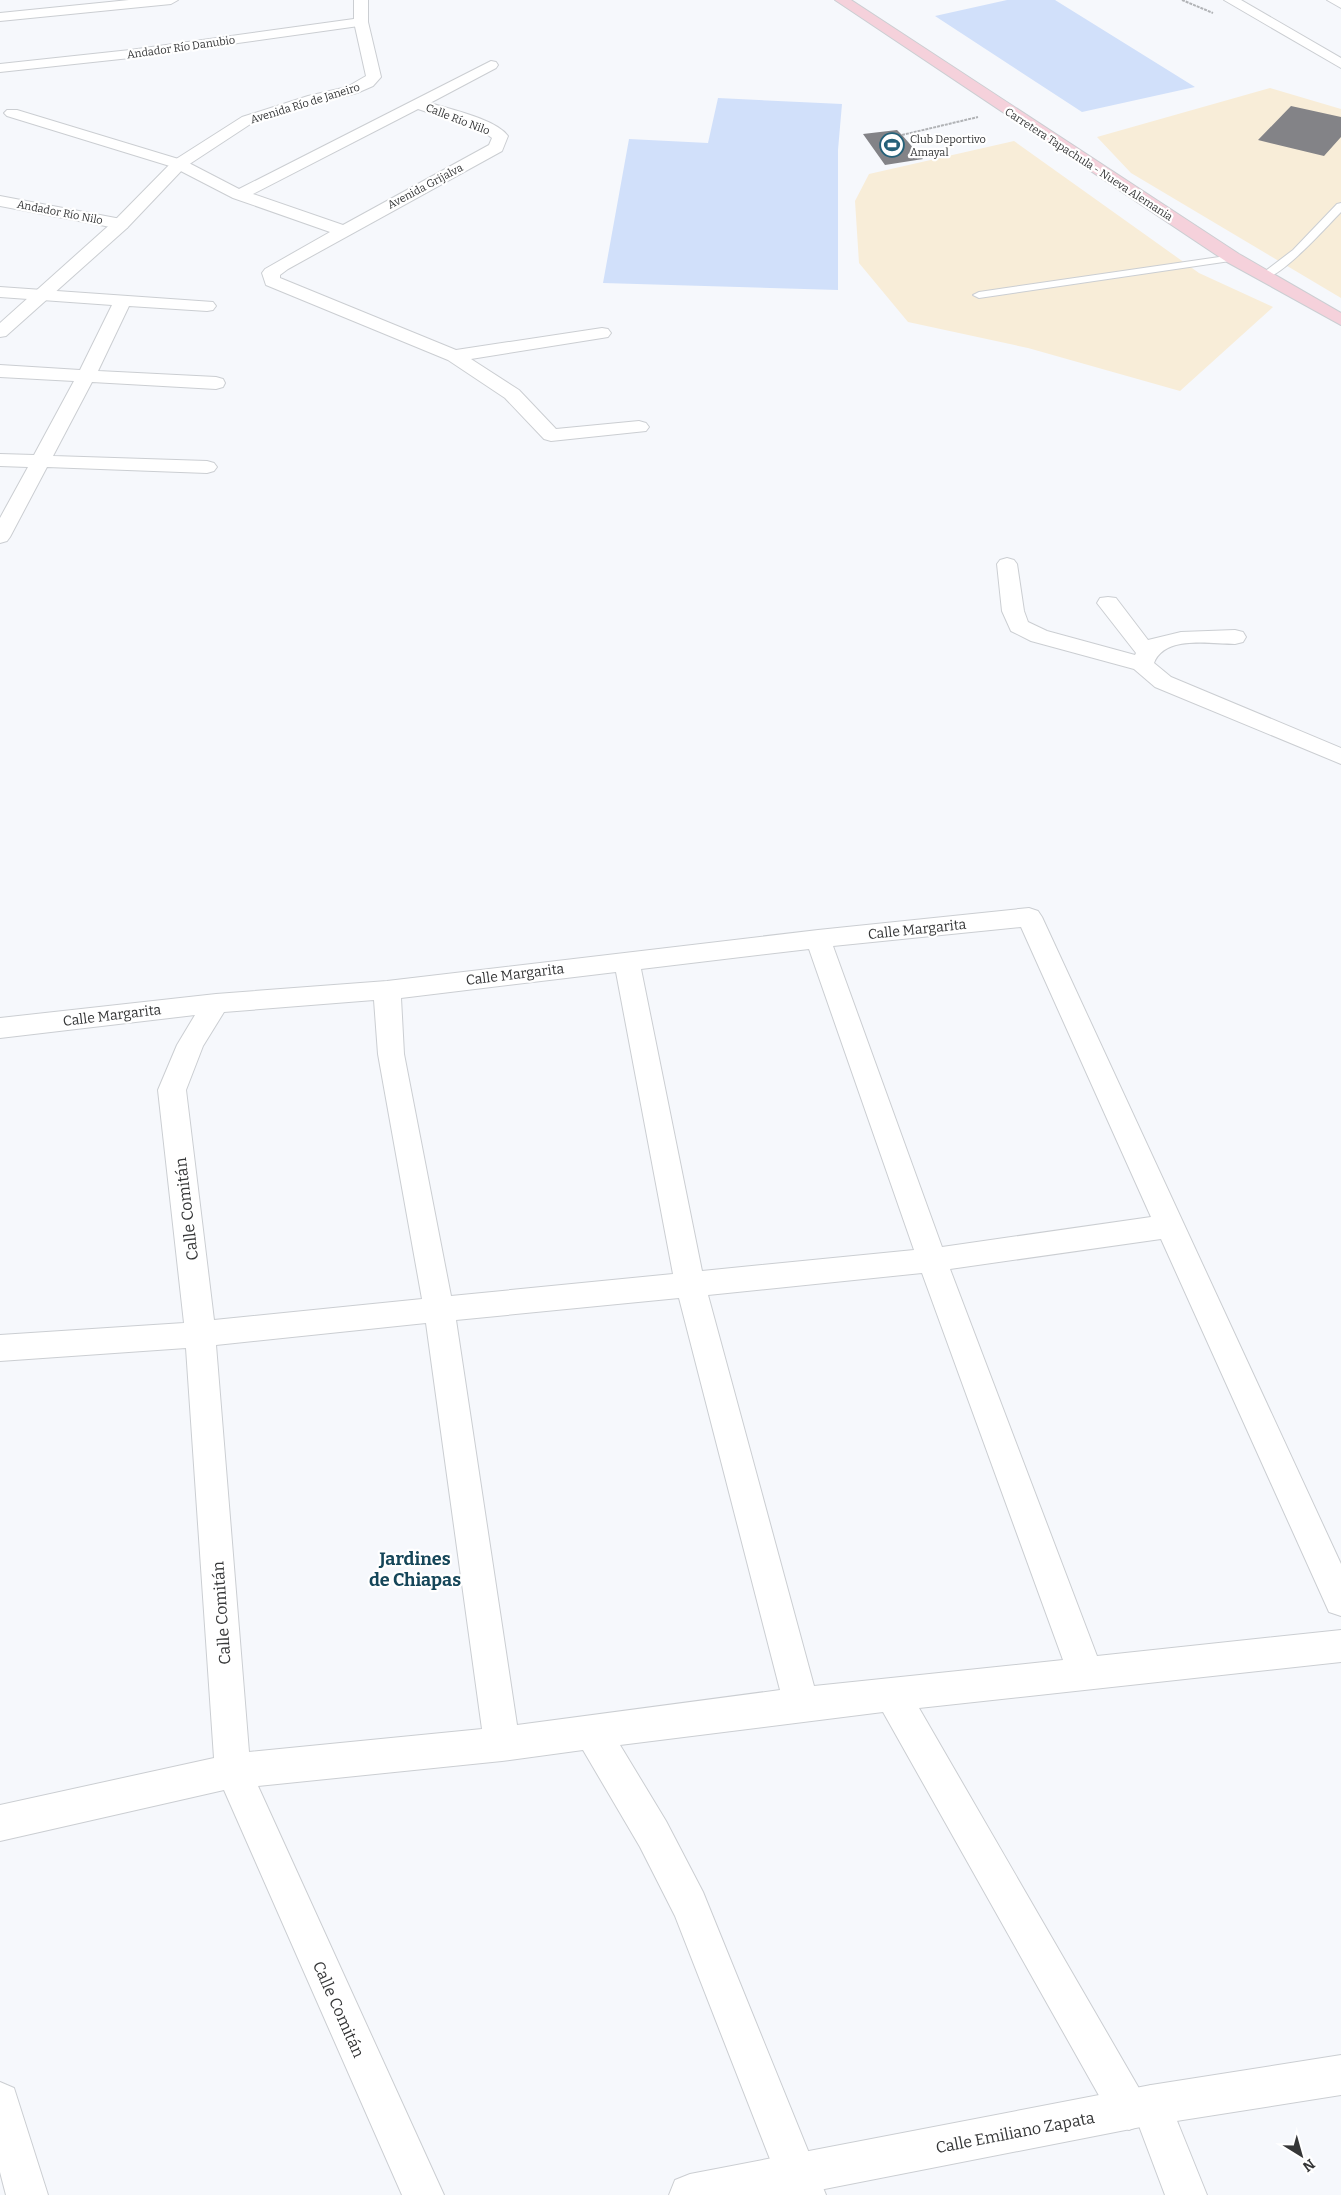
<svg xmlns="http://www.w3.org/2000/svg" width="1341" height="2195" viewBox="0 0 1341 2195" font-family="Bitter,serif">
<rect width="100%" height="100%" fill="#f6f8fc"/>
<!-- industrial -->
<path fill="#f8edd8" d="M1270 88 1341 109V298L1131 173 1097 137Z
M1014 141 1199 273 1273 307 1180 391 1028 348 908 322 859 263 855 201 869 174Z"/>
<!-- green -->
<path fill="#d1e0fa" d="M1007 0H1055L1195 87 1082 112 935 16Z
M718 98 842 104 838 150V290L603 283 629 139 708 143Z"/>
<!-- building -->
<path fill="#838387" d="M1291 106 1341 117V137L1324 156 1258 140Z
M897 130 902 135 923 159 885 165 863 134Z"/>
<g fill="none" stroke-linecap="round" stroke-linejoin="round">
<!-- service casing -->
<g stroke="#cbced2" stroke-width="2">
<path id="service" d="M1341 203V212C1328 225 1277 283 1260 279V275L1293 250 1337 204Z
M1233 255 1237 256V260L979 298 973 295 979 292Z"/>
</g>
<!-- minor casing -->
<g stroke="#cbced2" stroke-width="2">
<path id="minor" d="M129 0H178L171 4 0 21V13Z
M1224 0H1241L1341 58V68Z
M1327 0H1341V8Z
M361 18 368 22 366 25 130 58 0 72V64L130 50Z
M491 61 496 62 498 65 496 68 430 103C449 109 496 119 508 136L502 151 288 269 280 275V278L456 350 602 328 608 329 611 333 608 337 602 338 471 359 519 390 556 429 639 421 646 423 649 427 646 431 551 441 544 439 505 398 448 360 266 285 262 273 265 269 330 232 233 198 173 167 7 116 4 113 7 110H17L185 161 239 189ZM418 109 481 130 492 138 489 145 343 225 253 194Z
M0 196 121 219 127 220 129 224 127 228 121 229 0 206Z
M0 287 213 302 216 306 213 310 207 311 129 306 98 371 216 377 223 379 225 383 223 387 216 389 92 382 53 456 207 461 214 463 217 467 214 471 207 473 47 467 10 537 7 541 0 543V518L28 467 0 466V454L34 455 74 381 0 377V365L80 370 112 305 0 297Z
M1007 558 1014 560 1017 564 1024 611 1028 622 1047 631 1135 655 1136 653 1097 603 1100 598 1108 597 1116 598 1148 640 1181 632 1235 630 1243 632 1246 637 1243 642 1235 644C1210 644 1165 635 1154 663L1171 677 1341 748V764L1155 687 1134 669 1031 641 1011 631 1002 611 997 564 1000 560Z
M1029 908 1038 911 1042 917 1341 1564V1616L1329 1612 1161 1239 950 1269 1097 1656 1341 1630V1662L919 1708 1140 2090 1151 2085 1165 2091 1207 2195H1165L1139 2126 1129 2130 1115 2124 883 1712 620 1745 666 1821 703 1892 826 2195H784L675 1916 640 1847 583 1750 502 1761 258 1786 444 2195H402L224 1790 0 1841V1805L214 1758 186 1348 0 1361V1335L184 1323 158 1090 177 1045 195 1015 0 1038V1018L216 994 387 981 818 930ZM1021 927 1151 1217 942 1247 833 946ZM809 949 914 1250 702 1271 641 969ZM616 972 673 1274 451 1296 404 1054 401 998ZM374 1000 378 1054 422 1299 214 1320 186 1090 203 1046 224 1012ZM922 1273 1063 1660 814 1686 708 1295ZM679 1298 780 1690 517 1725 456 1320ZM426 1323 482 1729 249 1752 216 1345Z
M0 2082 14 2088 48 2195H6L0 2172Z"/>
</g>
<!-- tertiary casing -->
<g stroke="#cbced2" stroke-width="2">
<path id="tertiary" d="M354 0H368V22L381 77 373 86 357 93 317 103 252 123 185 167 127 228 6 336 0 337V323L115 220 173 161 242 117 308 96 347 87 366 76 354 22Z
M1341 2055V2095L1151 2125 794 2195H669L675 2180 690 2174 1151 2085Z"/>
</g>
<!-- secondary casing -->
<g stroke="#cbced2" stroke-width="2">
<path id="secondary" d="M835 0H851L1239 254 1341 313V325L1227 262Z"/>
</g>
<!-- path -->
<path stroke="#b1b3b6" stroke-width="2" stroke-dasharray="3 1" stroke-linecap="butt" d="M1182 0 1213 13
M902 135 978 117"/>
<!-- service -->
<use href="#service" fill="#fff" fill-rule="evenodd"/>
<!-- minor -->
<use href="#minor" fill="#fff" fill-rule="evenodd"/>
<!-- tertiary -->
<use href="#tertiary" fill="#fff" fill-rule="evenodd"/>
<!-- secondary -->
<use href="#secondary" fill="#f5d1db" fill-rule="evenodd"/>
</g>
<!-- icons -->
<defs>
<g id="stadium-ring" transform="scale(1.25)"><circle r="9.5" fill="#fff" stroke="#256179" stroke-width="1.5"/><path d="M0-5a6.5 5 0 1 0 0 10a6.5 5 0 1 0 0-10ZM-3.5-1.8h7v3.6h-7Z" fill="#256179"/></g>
</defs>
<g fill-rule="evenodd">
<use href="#stadium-ring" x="892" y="145"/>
</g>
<g text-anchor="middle" stroke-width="4.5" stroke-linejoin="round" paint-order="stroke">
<!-- far-street labels -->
<g font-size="11" fill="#353637" stroke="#fff">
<text transform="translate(181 47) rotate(-8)" y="4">Andador Río Danubio</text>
<text transform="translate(305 103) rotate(-17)" y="4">Avenida Río de Janeiro</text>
<text transform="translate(458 119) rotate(21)" y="4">Calle Río Nilo</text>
<text transform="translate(1089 164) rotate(33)" y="4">Carretera Tapachula - Nueva Alemania</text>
<text transform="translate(425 186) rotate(-28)" y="4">Avenida Grijalva</text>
<text transform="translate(60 212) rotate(11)" y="4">Andador Río Nilo</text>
</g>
<!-- far-poi labels -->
<g font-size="11" fill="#353637" stroke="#fff" text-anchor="start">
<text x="910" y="143">Club Deportivo<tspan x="910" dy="13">Amayal</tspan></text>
</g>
<!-- street labels -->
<g font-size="14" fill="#353637" stroke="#fff">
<text transform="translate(917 929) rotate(-6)" y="5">Calle Margarita</text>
<text transform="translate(515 974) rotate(-7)" y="5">Calle Margarita</text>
<text transform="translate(112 1015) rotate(-7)" y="5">Calle Margarita</text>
</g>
<!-- near-street labels -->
<g font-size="16" fill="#353637" stroke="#fff">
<text transform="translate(186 1209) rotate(-97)" y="6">Calle Comitán</text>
<text transform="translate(221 1613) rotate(-94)" y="6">Calle Comitán</text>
<text transform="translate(339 2009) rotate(66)" y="6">Calle Comitán</text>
<text transform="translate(1015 2132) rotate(-11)" y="6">Calle Emiliano Zapata</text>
</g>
<!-- near-neighbourhood labels -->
<g font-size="18" font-weight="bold" fill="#154659" stroke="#fff">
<text x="415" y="1565">Jardines<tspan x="415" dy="21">de Chiapas</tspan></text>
</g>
</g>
<!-- north arrow -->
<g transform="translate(1301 2155) rotate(143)" stroke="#ffffff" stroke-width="4" paint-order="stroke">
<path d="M0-4L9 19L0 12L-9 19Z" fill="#353637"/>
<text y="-8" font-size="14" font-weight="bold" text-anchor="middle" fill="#353637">N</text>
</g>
</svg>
